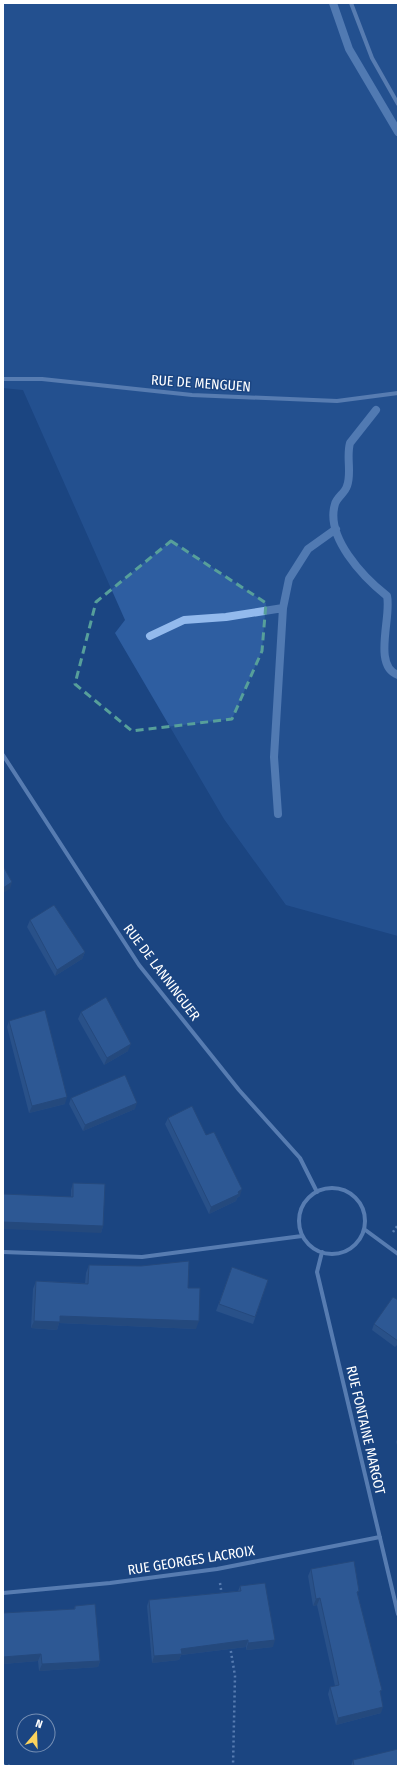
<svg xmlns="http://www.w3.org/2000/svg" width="401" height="1769" viewBox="0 0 401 1769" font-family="'Fira Sans Condensed',sans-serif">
<rect width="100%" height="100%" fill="#1b4582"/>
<!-- green -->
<path fill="#2e5ea1" d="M3 3H398V936L286 905 224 819 115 633 125 620 23 390 3 388Z"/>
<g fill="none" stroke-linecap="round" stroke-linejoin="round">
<!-- stream -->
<path stroke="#93baed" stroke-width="8" d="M333 3 349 49 398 132
M376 410 350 443C346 457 352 473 347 486 345 493 337 497 335 504 325 537 363 577 387 596 392 616 372 666 398 675
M150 636 184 620 226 617 283 608
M278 814 274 757 283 608 289 579 308 549 336 529"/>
<!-- path -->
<path stroke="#a0bfea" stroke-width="2.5" stroke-dasharray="2 3" stroke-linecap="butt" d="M393 1232 398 1225
M220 1583 222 1596
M230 1646 235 1676 233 1766
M3 1765 10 1766"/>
<!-- minor -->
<path stroke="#a0bfea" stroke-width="4" d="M351 3 372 58 398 104
M3 379H42L192 395 337 401 398 393
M3 755 139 965 239 1090 300 1158 317 1192
M299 1221a33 33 0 1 1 66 0a33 33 0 1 1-66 0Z
M364 1229 398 1254
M3 1252 142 1257 302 1236
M322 1252 317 1272 398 1614
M3 1593 110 1583 217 1569 380 1537"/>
</g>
<!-- wall -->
<path fill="#3a5f93" d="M30 920 85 952 82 959 55 976 27 927Z
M81 1012 128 1051 104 1065 78 1019Z
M9 1021 65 1104 29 1113 7 1027Z
M71 1098 135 1109 83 1131 69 1104Z
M168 1118 206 1135 240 1196 237 1198 236 1201 209 1214 165 1124Z
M73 1183 103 1226 101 1233 71 1197V1190Z
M89 1265 188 1288 196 1329 59 1323 57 1330 31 1328 33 1289 36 1281 85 1283 86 1273Z
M232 1267 268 1280 253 1324 216 1311Z
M398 1300V1344L395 1347 372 1330 374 1324Z
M398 1437V1448L396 1442Z
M311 1569 358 1595 381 1695V1713L336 1725 328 1694 330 1687 335 1686 317 1605 313 1606 308 1576Z
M240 1586 273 1647 246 1650V1647L181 1655 179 1660 152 1663 147 1606 149 1600 238 1591Z
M75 1606 100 1661 98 1667 39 1671 38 1661 3 1664V1613L74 1609Z
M353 1760 398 1766H351Z"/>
<!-- shaded-wall -->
<path fill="#304e78" d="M12 882 10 889 3 893V888Z
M85 952 82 959 55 976 57 970Z
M131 1044 128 1051 104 1065 107 1058Z
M67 1097 65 1104 29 1113 32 1106Z
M137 1103 135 1109 83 1131 85 1125Z
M242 1189 240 1196 237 1198 236 1201 209 1214 211 1207Z
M3 1222 103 1226 101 1233 3 1229Z
M60 1316 199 1321 196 1329 59 1323 57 1330 31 1328 34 1321Z
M320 1598 317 1605 313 1606 316 1599Z
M248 1640 246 1647 181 1655 179 1660 152 1663 154 1656 181 1649Z
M275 1640 273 1647 246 1650 248 1643Z
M41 1654 38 1661 3 1664V1657Z
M100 1661 98 1667 39 1671 42 1664Z
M383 1707 381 1713 336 1725 338 1718Z"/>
<!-- building -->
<path fill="#446fab" stroke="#304e78" d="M3 866 12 882 3 888Z
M54 905 85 952 57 970 30 920Z
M106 997 131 1044 107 1058 81 1012Z
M45 1010 67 1097 32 1106 9 1021Z
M125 1075 137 1103 85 1125 71 1098Z
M192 1106 206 1135 214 1132 242 1189 238 1192 239 1194 211 1207 168 1118Z
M73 1183 105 1184 103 1226 3 1222V1194L73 1197Z
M189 1261 188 1288H200L199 1321 60 1316V1322L34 1321 36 1281 88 1284 89 1265 141 1266Z
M232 1267 268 1280 255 1317 219 1304Z
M393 1297 398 1300V1341L374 1324Z
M354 1561 359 1591 357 1592 382 1690 380 1691 383 1707 338 1718 330 1687 339 1685 320 1598 316 1599 311 1569Z
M265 1583 275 1640 248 1643V1640L181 1649 182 1654 154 1656 149 1600 241 1591 240 1586Z
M95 1604 100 1661 42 1664 41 1654 3 1657V1613L75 1609V1606Z
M398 1749V1766H354L353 1760Z"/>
<!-- marked area -->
<path d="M0 0H401V1769H0ZM171 541 266 603 262 651 232 719 132 731 75 684 96 602Z" fill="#1b4582" fill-opacity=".55" fill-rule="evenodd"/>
<path fill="none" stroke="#579f9a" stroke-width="3" stroke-dasharray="8 5" stroke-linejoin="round" d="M171 541 266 603 262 651 232 719 132 731 75 684 96 602Z"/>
<g text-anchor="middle" stroke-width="3" stroke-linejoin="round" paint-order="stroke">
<!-- street labels -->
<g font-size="14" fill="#fff" stroke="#1b4582">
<text transform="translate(201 383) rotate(4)" y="5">RUE DE MENGUEN</text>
<text transform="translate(162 972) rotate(53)" y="5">RUE DE LANNINGUER</text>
<text transform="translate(366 1430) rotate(77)" y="5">RUE FONTAINE MARGOT</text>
<text transform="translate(191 1560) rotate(-9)" y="5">RUE GEORGES LACROIX</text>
</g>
</g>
<!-- border -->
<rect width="401" height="1769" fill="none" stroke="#ffffff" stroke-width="8"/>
<!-- north arrow -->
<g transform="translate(36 1733) rotate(19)"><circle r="19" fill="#1b4582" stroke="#768fb4"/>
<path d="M0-3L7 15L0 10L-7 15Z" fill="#fcd35d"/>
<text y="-6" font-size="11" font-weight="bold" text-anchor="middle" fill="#ffffff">N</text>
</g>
</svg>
